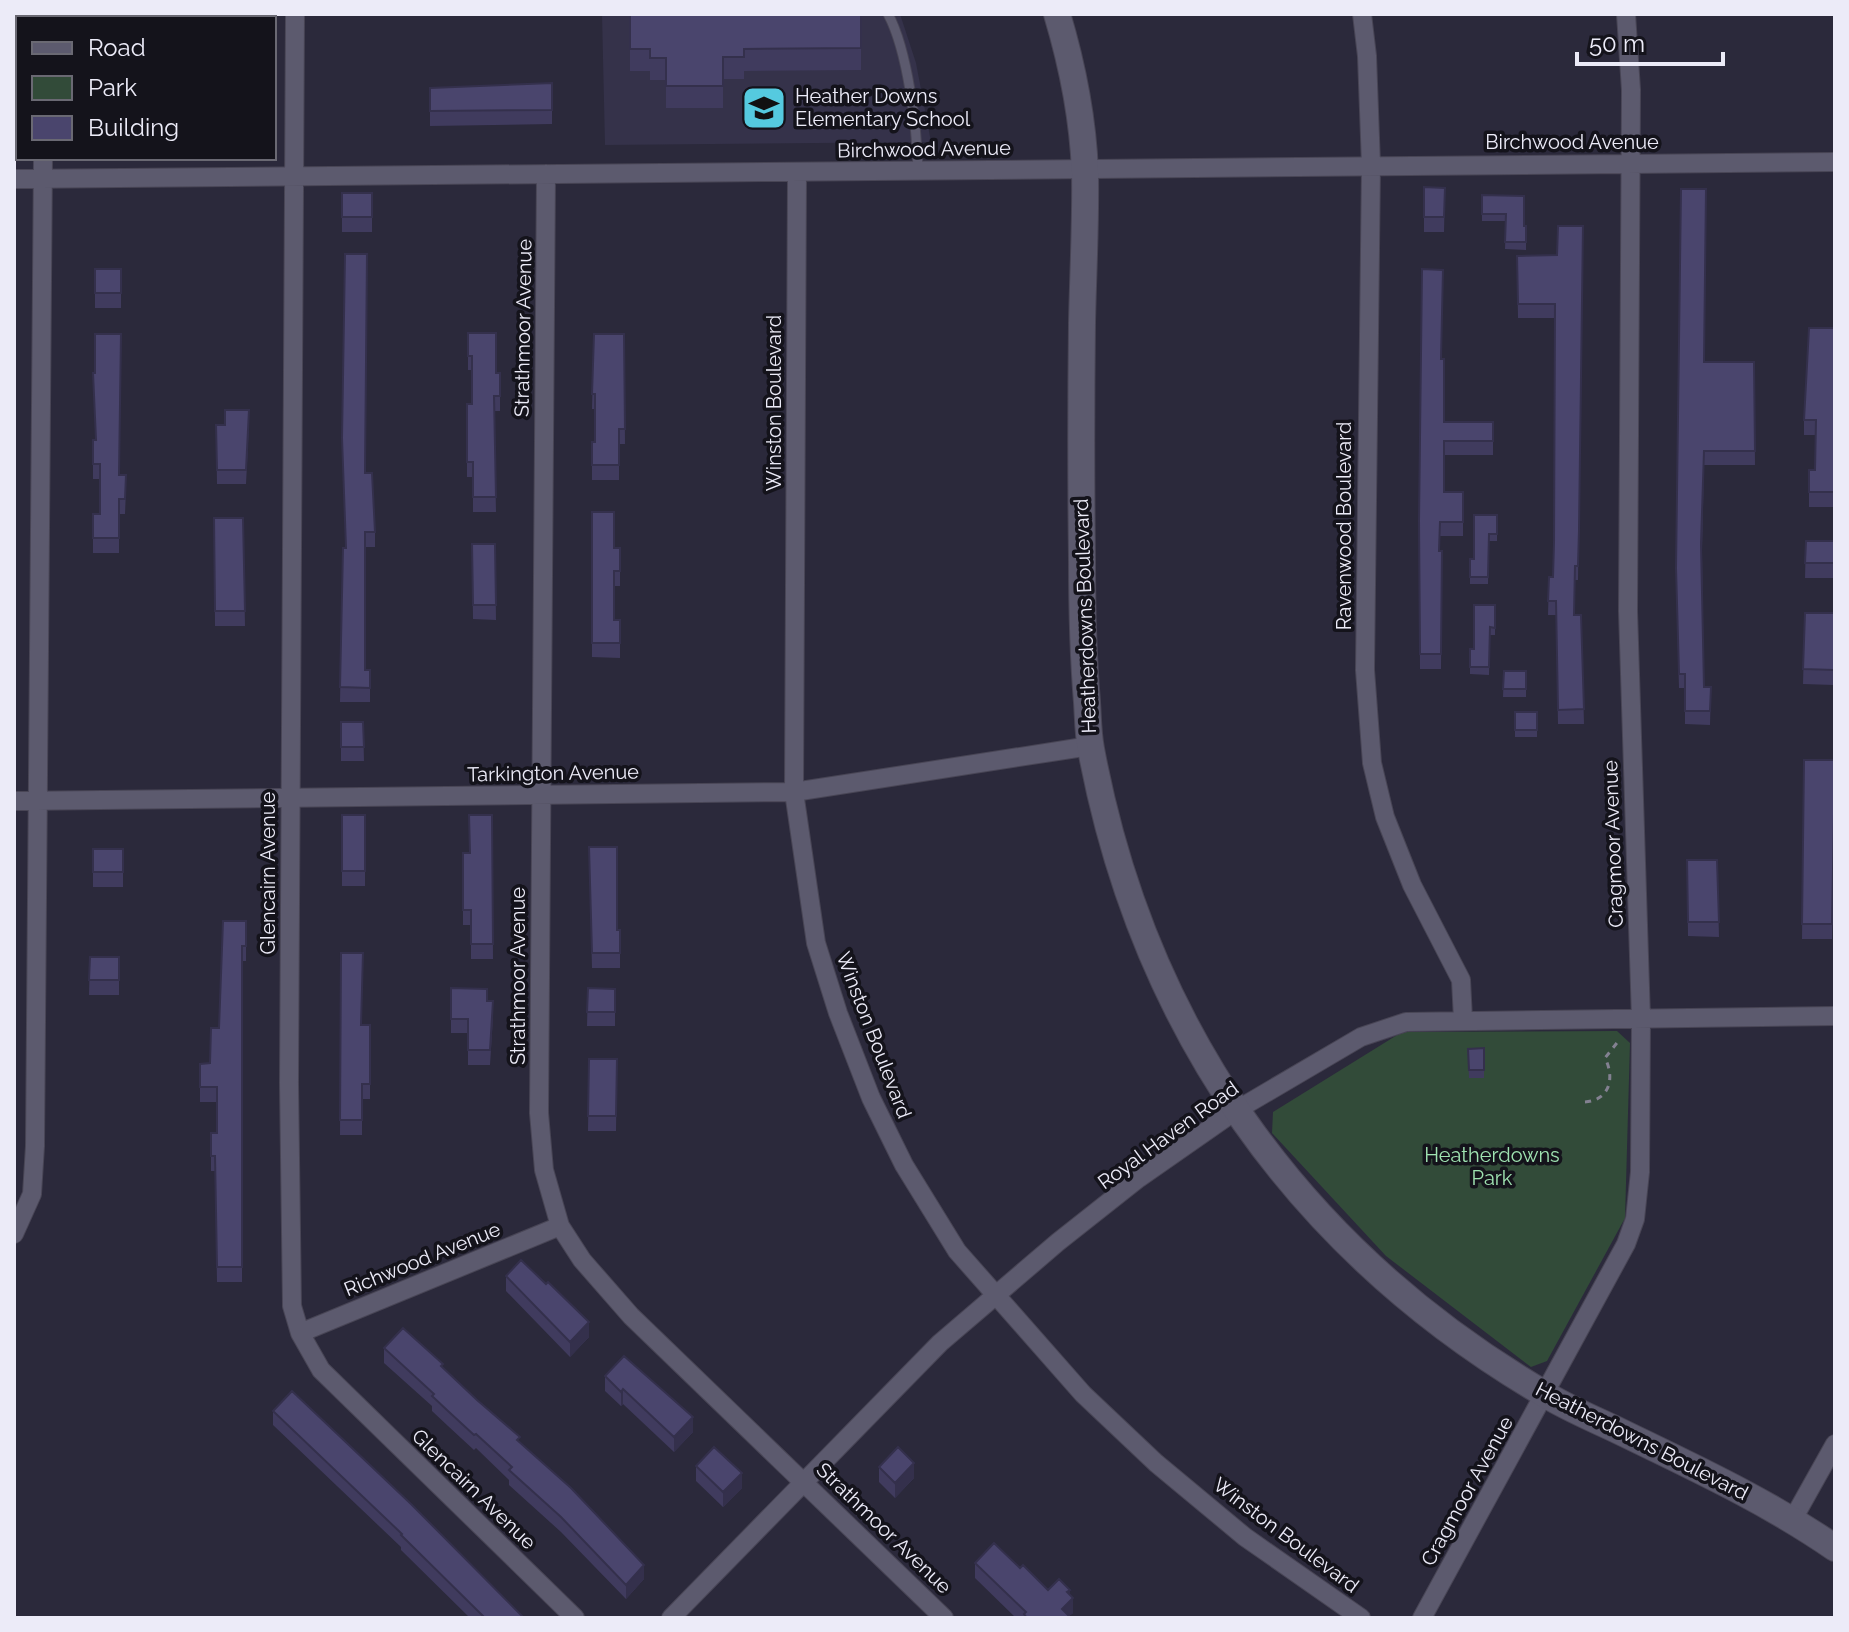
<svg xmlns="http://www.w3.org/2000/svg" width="1849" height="1632" viewBox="0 0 1849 1632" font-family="Raleway,sans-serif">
<rect width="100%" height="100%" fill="#2b293b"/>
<!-- built -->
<path fill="#35324a" d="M602 14H900L916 63 931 142 605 145Z"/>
<!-- green -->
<path fill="#324b39" d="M1617 1031 1630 1043 1625 1218 1547 1361 1531 1367 1386 1256 1272 1133 1273 1112 1402 1032Z"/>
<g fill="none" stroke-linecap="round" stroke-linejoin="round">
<!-- lane casing -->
<g stroke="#484555" stroke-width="11">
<path id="lane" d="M888 14C908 51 917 129 918 171"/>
</g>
<!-- street casing -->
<g stroke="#484555" stroke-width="20">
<path id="street" d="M295 14 289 1083 292 1306 300 1333 321 1370 575 1618
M1362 14 1367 56 1371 165 1365 670 1372 763 1385 817 1412 885 1461 980 1463 1019
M45 18V14
M546 174 539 1113 544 1170 560 1226 582 1260 631 1316 944 1618
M797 174 794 792 816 943 838 1013 871 1098 904 1165 957 1251 1083 1394 1156 1463 1245 1537 1361 1618
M14 179 1835 162
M14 801 794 792 1090 746
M14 1234 32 1194 35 1146 43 158
M300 1333 560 1226
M1793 1519 1835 1444
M671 1618 940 1343 1058 1242 1139 1178 1235 1111 1361 1037 1406 1022 1835 1016
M1422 1618 1626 1244 1635 1219 1640 1172 1641 1019 1628 611 1631 90 1626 14"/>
</g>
<!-- secondary casing -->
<g stroke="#484555" stroke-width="28">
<path id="secondary" d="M1057 14C1072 64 1083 120 1085 172 1086 222 1083 273 1082 323 1081 402 1081 481 1082 560 1082 607 1083 654 1087 702 1088 717 1088 733 1091 749 1143 1028 1298 1249 1543 1393 1567 1408 1594 1419 1619 1431 1693 1467 1767 1501 1835 1548"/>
</g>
<!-- path -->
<path stroke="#838191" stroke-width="3" stroke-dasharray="6 6" stroke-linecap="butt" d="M1585 1102C1610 1100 1615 1078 1605 1058L1620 1039"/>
<!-- lane -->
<use href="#lane" stroke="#5c5a6e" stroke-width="9"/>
<!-- street -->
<use href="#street" stroke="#5c5a6e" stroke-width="18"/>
<!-- secondary -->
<use href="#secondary" stroke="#5c5a6e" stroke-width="26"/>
</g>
<!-- wall -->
<path fill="#403b5e" d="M630 14H861V70L744 71V79H723V108H666V80H650V71H630Z
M552 83V124L430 126V88Z
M1424 187 1445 188 1444 232H1424Z
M342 193H372V232H342Z
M1482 195 1524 226H1526V250L1505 249 1506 221H1482Z
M1583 226 1578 580H1575L1574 615H1581L1584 724H1558L1556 615H1548L1549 577H1553L1554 542 1555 318H1518L1517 256 1557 255Z
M95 269H121V308H95Z
M1835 328V507H1809V470H1815L1816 435H1804V420Z
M468 333 496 373H500V411H494L496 512H473V477H467V404H472V370H468Z
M594 334H624L625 444H619V480H592V442H595V409H592Z
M1441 359 1444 422H1493V455H1444V492H1463V536H1440L1439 551H1442L1441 669H1420L1419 521Z
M1704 362H1754L1755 465H1704L1702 552 1704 687H1711L1710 725 1685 724V688H1679L1676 582Z
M249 424 246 484H217L216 425Z
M93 440H95L119 475 126 490 125 514H119V553H93V514H100V479H93Z
M365 473 375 532V547H365V670H370V702H340L343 548H345Z
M592 512 614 548 620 563V586H614V620H620V658L592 657Z
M1497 515V541H1489L1488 584H1470V559H1474Z
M214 518H243L245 626H215Z
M1806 541H1835V578H1805Z
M472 544H495L496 620 473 619Z
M1495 605V635H1490L1489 675 1470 674V649H1474Z
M1805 613H1835L1834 685 1803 684Z
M1504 671H1526V697H1503Z
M1515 712H1537V737H1515Z
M341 722H363L364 761H341Z
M1804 760 1835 790 1832 939H1802Z
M342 815H365V886H342Z
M492 815 493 959H471V925H463V853H470Z
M589 847 617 930H620V968H592Z
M93 849H123V887H93Z
M1687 860H1717L1719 937 1688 936Z
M246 921V961H242V1282H217L215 1171H211V1156L217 1133V1102H200V1064L210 1063Z
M341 953 362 1025H370V1099H362V1135H340Z
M90 957H119V995H89Z
M451 988 487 1001 493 1016 490 1065H468V1033H451Z
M588 988 615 989V1026H587Z
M1484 1048V1078H1469L1468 1049Z
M589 1059H617L616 1131H588Z
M506 1276 589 1337 570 1357 506 1291Z
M384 1348 443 1368 520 1443 644 1579 626 1599 561 1532 509 1485V1480L476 1448 474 1450 448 1426 432 1411V1406L384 1363Z
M605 1376 693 1432 674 1452 623 1404 621 1406 605 1391Z
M273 1411 524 1618H470L401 1550V1547L273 1425Z
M696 1466 742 1488 723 1507 696 1481Z
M879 1467 914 1478 895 1498 879 1482Z
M975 1563 1020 1568 1048 1590 1070 1595 1073 1613 1069 1616 1071 1618H1016L975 1578Z"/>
<!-- shaded-wall -->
<path fill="#34304c" d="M589 1322V1337L570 1357V1342Z
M623 1389V1404L621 1406V1392Z
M693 1417V1432L674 1452V1437Z
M914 1463V1478L895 1498V1483Z
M742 1473V1488L723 1507V1492Z
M644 1565V1579L626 1599V1585Z
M1070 1590V1601L1073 1598V1613L1067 1618 1062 1609 1067 1592Z"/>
<!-- building -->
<path fill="#4a456d" stroke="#34304c" stroke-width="2" d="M630 14H861V48L744 49V57H723V86H666V58H650V49H630Z
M552 83V110L430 111V88Z
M1424 187 1445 188 1444 217H1424Z
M1681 189H1706L1704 362H1754L1755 451H1704L1701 544 1704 687H1711L1710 711H1685V674H1679L1676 568Z
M342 193H372V217H342Z
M1482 195 1524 196V226H1526V242H1505L1506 214H1482Z
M1558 226H1583L1579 530 1578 566H1575L1574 615H1581L1584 709 1558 710 1556 601H1548L1549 577H1553L1554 542 1555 304H1518L1517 256 1557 255Z
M345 254H367L365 473H372L375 532H365V670H370V688L340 687 343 548H346L342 438Z
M95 269H121V293H95Z
M1422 269 1443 270 1441 359H1444V422H1493V441H1444V492H1463V522H1440L1439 551H1442L1441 654H1420L1419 521Z
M1809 328H1835V492H1809V470H1815L1816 420H1804Z
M468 333H496V373H500V396H494L496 497H473V462H467V404H472V356H468Z
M95 334H121L119 475H126L125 499H119V538H93V514H100V464H93V440H96L93 373H95Z
M594 334H624L625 429H619V465H592V442H595V394H592Z
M225 410H249L246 470H217L216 425H225Z
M592 512H614V548H620V571H614V620H620V643H592Z
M1474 515H1497V534H1489L1488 577H1470V559H1474Z
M214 518H243L245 611H215Z
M1806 541H1835V563H1805Z
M472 544H495L496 605H473Z
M1474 605H1495V628L1490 627 1489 667H1470V649H1474Z
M1805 613H1835L1834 670 1803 669Z
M1504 671H1526V689H1503Z
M1515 712H1537V730H1515Z
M341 722H363L364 747H341Z
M1804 760H1835L1832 924H1802Z
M342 815H365V871H342Z
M469 815H492L493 944H471V910H463V853H470Z
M589 847H617V930H620V953H592Z
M93 849H123V872H93Z
M1687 860H1717L1719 922H1688Z
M223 921H246V946H242V1267H217L215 1156H211V1133H217V1087H200V1064L210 1063 211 1028H219Z
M341 953H363L361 1025H370V1084H362V1120H340Z
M90 957H119V980H89Z
M451 988 487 989V1001H493L490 1050H468V1019H451Z
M588 988 615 989V1012H587Z
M1484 1048V1070H1469L1468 1049Z
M589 1059H617L616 1116H588Z
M521 1260 546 1284 548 1282 589 1322 570 1342 506 1276Z
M403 1328 443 1364 441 1366 477 1400 520 1437 517 1440 571 1488 644 1565 626 1585 561 1517 509 1470 512 1467 476 1434 474 1435 448 1411 432 1396 434 1394 384 1348Z
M624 1356 693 1417 674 1437 623 1389 621 1392 605 1376Z
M292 1391 411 1504 524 1618H485L401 1535 402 1534 273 1411Z
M714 1447 742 1473 723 1492 696 1466Z
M898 1447 914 1463 895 1483 879 1467Z
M994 1543 1020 1568 1023 1565 1048 1590 1059 1579 1070 1590 1067 1592 1073 1598 1062 1609 1071 1618H1027L1024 1614 1026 1612 975 1563Z"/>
<!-- icons -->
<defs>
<g id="school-square" transform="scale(2.3)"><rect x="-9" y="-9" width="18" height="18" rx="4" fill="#55cadf" stroke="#14131b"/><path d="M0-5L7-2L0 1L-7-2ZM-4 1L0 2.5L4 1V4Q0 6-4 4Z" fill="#111"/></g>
</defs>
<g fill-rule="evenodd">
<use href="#school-square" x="764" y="108"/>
</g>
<g text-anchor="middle" stroke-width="7" stroke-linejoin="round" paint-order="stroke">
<!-- poi labels -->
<g font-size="20" fill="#ecebf8" stroke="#14131b" text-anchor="start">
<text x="795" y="103">Heather Downs<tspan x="795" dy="23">Elementary School</tspan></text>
</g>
<!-- street labels -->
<g font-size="20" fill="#ecebf8" stroke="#14131b">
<text x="1572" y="149">Birchwood Avenue</text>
<text transform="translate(924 149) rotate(-1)" y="7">Birchwood Avenue</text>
<text transform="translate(523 328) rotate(-89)" y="7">Strathmoor Avenue</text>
<text transform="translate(774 403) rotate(-90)" y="7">Winston Boulevard</text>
<text transform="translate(1344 526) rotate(-90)" y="7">Ravenwood Boulevard</text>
<text transform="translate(1085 616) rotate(-92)" y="7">Heatherdowns Boulevard</text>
<text transform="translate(553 773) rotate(-1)" y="7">Tarkington Avenue</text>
<text transform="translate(1613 844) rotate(-92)" y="7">Cragmoor Avenue</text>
<text transform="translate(268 873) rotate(-90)" y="7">Glencairn Avenue</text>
<text transform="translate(518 976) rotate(-90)" y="7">Strathmoor Avenue</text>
<text transform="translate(874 1035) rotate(69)" y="7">Winston Boulevard</text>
<text transform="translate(1168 1135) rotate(-36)" y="7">Royal Haven Road</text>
<text transform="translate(422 1259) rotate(-22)" y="7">Richwood Avenue</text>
<text transform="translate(1642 1441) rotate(27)" y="7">Heatherdowns Boulevard</text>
<text transform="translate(474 1489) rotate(44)" y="7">Glencairn Avenue</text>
<text transform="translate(1467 1491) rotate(-61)" y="7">Cragmoor Avenue</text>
<text transform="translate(884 1528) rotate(44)" y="7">Strathmoor Avenue</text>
<text transform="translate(1286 1535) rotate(37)" y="7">Winston Boulevard</text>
</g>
<!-- park labels -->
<g font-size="20" fill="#9fe3b1" stroke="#14131b">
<text x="1492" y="1162">Heatherdowns<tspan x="1492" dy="23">Park</tspan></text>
</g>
</g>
<!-- border -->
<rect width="1849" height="1632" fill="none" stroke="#ecebf8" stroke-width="32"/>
<!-- legend -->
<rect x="16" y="16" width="260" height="144" fill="#14131b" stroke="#6a6973" stroke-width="2"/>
<rect x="32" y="42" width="40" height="12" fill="#5c5a6e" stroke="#6a6973" stroke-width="2"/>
<text x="88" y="56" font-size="24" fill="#ecebf8">Road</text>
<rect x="32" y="76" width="40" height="24" fill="#324b39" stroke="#6a6973" stroke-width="2"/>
<text x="88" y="96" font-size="24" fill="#ecebf8">Park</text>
<rect x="32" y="116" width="40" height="24" fill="#4a456d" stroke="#6a6973" stroke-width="2"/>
<text x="88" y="136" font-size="24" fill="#ecebf8">Building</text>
<!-- scale -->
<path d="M1577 52v12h146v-12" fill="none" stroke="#ecebf8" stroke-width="4"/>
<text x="1589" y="52" font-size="24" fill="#ecebf8" stroke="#14131b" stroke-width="6" paint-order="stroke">50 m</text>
</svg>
